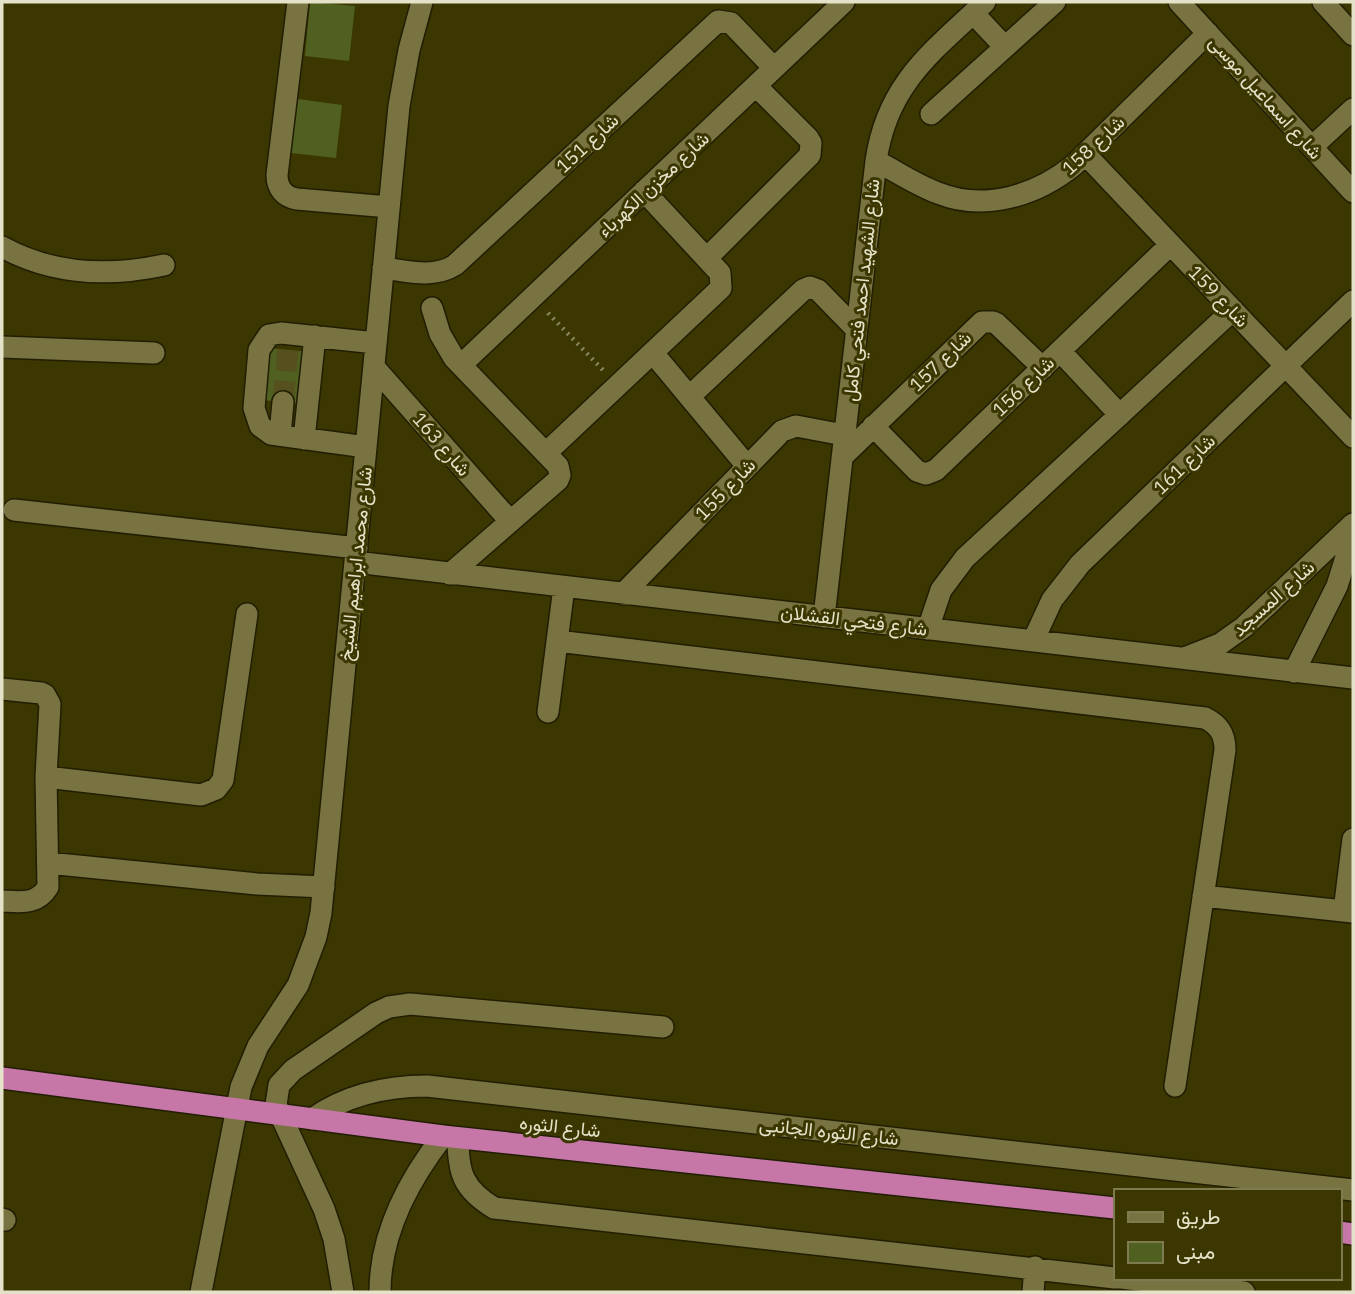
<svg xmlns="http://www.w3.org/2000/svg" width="1355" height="1294" viewBox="0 0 1355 1294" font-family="'IBM Plex Sans',Vazirmatn,sans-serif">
<rect width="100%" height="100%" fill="#3c3600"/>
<!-- building -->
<path fill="#4f6020" d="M310 2 355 6 349 61 305 56Z
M298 99 342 105 336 158 291 153Z
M267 348 311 352 306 404 262 400Z"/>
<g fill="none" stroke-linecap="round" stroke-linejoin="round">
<!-- minor-tunnel -->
<path stroke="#55501e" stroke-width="21" stroke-dasharray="21 10" stroke-linecap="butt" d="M283 402 288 350"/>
<!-- minor casing -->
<g stroke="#211e04" stroke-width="24">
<path id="minor" d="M298 2 277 175C277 188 284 197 297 199L389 207
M1179 2 1353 192
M1323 2 1353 35
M973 13 1005 47
M931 114 1055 2
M1312 147 1353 109
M1086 155 1353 437
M876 161C896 171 916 185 938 193 985 212 1037 195 1074 165L1208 33
M2 247C53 275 108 277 164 265
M707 258 810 155 811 143 808 138 756 86
M383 268C407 271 433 279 455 265L718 21 731 23 774 68
M432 308 440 334 454 358 558 466 560 475 558 480 450 574
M2 347 154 353
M1060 351 1120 415
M653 353 747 466
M461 365 844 2
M374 367 510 521
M690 396 803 290 810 287 818 290 856 329
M873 426 917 471 926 474 936 470 1170 245
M280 435 283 402
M304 439 315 336
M366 447 271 434 260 426 254 408 259 350 269 335 281 333 376 343
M546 453 721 288 720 273 644 191
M842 457 982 322H993L997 324 1043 368
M14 510 357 548
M355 562 1353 678
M623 594 782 431 796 426 844 435
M824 617 876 161C887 84 932 52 985 2
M928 629 941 590 965 558 1233 310
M557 641 1205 718C1219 725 1225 734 1225 750L1175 1086
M1033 641 1052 600 1080 564 1353 301
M1187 657 1220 644 1244 627 1353 524
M1294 672 1337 586 1353 535
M2 689 41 693 45 695 50 704 46 777 48 887C37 905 21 902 2 901
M548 712 564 587
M46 777 201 795 216 789 223 780 247 614
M48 863 257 884 324 887
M1203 896 1353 912
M1344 911 1353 839
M312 1119C346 1095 385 1086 427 1086L1353 1190
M458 1138C458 1173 463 1189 494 1208L1115 1278
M2 1219 5 1220
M1121 1278 1244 1292
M201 1292 241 1087 258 1046 298 985 316 937 321 913 399 106 409 50 422 2
M343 1292 334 1239 324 1209 276 1105 279 1085 293 1070 376 1013 389 1007 410 1004 663 1027
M380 1292C380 1234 408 1181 443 1136
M1033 1292 1035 1267"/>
</g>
<!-- highway casing -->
<g stroke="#211e04" stroke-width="24">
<path id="highway" d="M2 1078 443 1136 1115 1208
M1339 1232 1353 1234"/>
</g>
<!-- path -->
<path stroke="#8a865d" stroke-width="4.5" stroke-dasharray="2 5" stroke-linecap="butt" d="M548 313 603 370"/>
<!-- minor -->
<use href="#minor" stroke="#797341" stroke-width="21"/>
<!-- highway -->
<use href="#highway" stroke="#c677a8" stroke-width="21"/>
</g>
<g text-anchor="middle" stroke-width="6" stroke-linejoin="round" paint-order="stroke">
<!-- street labels -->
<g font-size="19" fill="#e4e2c8" stroke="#3c3600">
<text transform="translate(1266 97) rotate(48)" y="7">شارع اسماعيل موسى</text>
<text transform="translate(587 143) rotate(-43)" y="7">شارع 151</text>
<text transform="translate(1093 145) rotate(-43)" y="7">شارع 158</text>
<text transform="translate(653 184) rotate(-43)" y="7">شارع مخزن الكهرباء</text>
<text transform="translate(861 290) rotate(-84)" y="7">شارع الشهيد احمد فتحي كامل</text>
<text transform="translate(1219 296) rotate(46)" y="7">شارع 159</text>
<text transform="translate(940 361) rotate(-44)" y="7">شارع 157</text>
<text transform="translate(1023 386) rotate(-44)" y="7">شارع 156</text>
<text transform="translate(442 444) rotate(49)" y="7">شارع 163</text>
<text transform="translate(1184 464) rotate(-44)" y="7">شارع 161</text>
<text transform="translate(725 489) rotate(-46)" y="7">شارع 155</text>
<text transform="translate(355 564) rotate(-84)" y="7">شارع محمد ابراهيم الشيخ</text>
<text transform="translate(1273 598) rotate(-42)" y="7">شارع المسجد</text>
<text transform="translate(854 620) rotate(7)" y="7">شارع فتحي القشلان</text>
<text transform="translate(560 1126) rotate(6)" y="7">شارع الثوره</text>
<text transform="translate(829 1131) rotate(6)" y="7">شارع الثوره الجانبى</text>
</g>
</g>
<!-- border -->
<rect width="1355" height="1294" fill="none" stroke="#e4e2c8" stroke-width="7"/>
<!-- legend -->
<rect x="1114" y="1189" width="228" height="91" fill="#3c3600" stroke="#7f7b50" stroke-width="2"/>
<rect x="1128" y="1212" width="35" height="10" fill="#797341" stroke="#7f7b50" stroke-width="2"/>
<text x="1176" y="1224" font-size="21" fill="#e4e2c8">طريق</text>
<rect x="1128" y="1242" width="35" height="21" fill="#4f6020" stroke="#7f7b50" stroke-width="2"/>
<text x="1176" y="1259" font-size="21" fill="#e4e2c8">مبنى</text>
</svg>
